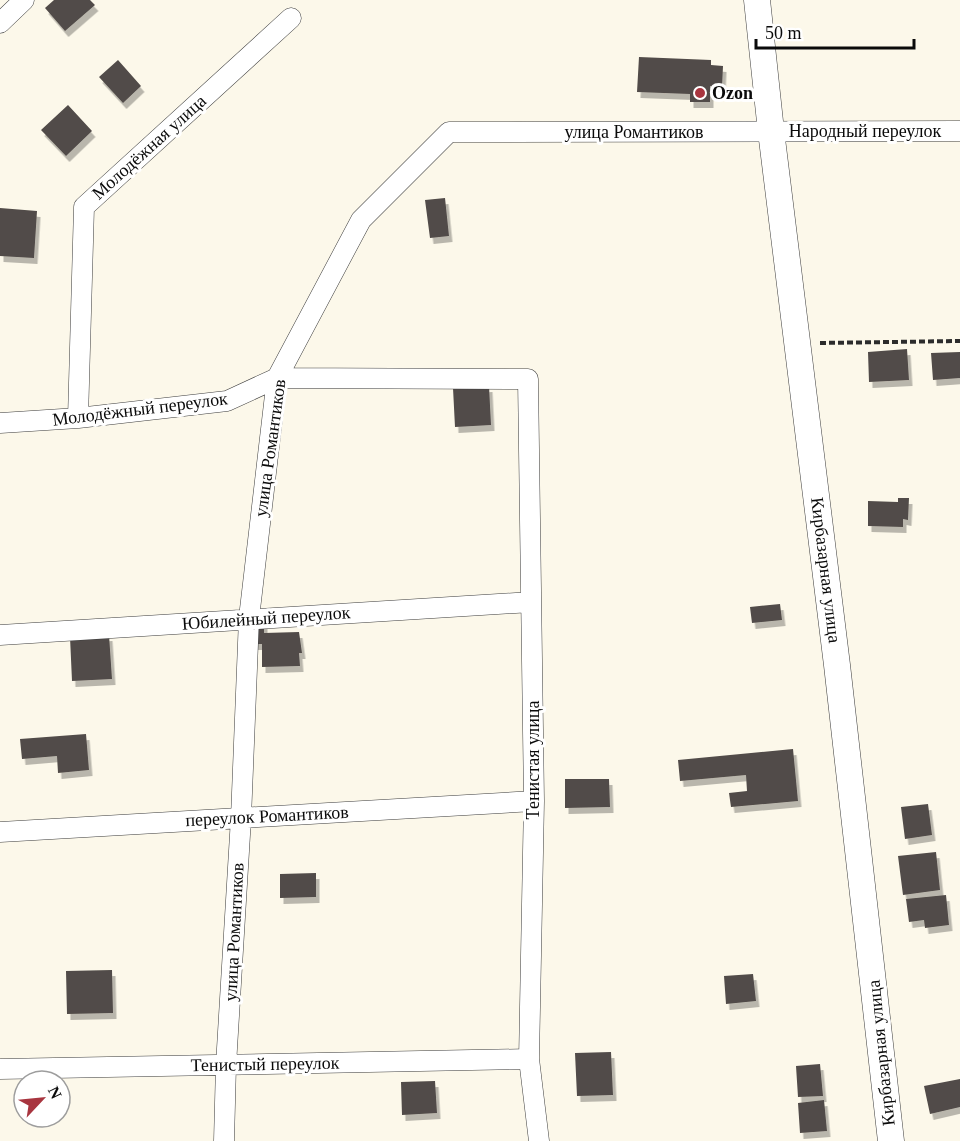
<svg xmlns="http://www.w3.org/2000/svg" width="960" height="1141" viewBox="0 0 960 1141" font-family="Georgia,serif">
<defs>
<filter id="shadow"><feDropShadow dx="3.5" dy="6" stdDeviation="0" flood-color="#0004"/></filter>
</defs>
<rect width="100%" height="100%" fill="#fcf8ea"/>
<!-- building -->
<path fill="#514b48" filter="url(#shadow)" d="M54 0H90L95 5 65 31 45 8Z
M639 57 711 60V65L723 66 722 87 710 86V102H690V94L637 92Z
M118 60 141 86 123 103 99 77Z
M68 105 92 131 66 156 41 130Z
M445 198 449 236 430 238 425 200Z
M0 208 37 211 34 258 0 256Z
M907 349 909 380 869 382 868 352Z
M960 352V378L933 380 931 353Z
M489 386 491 425 455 427 453 388Z
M898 498H909L908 520 903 519V527L868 526V501L898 502Z
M780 604 782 620 752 623 750 607Z
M249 622H264V633L299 632 302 653H299L300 666 262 667V644H250Z
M109 635 112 679 72 681 70 637Z
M86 734 89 770 58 773 57 756 22 759 20 739Z
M793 749 798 801 731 807 729 793 747 791 746 775 680 781 678 760Z
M565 779H609L610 807 565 808Z
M928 804 932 835 905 839 901 807Z
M936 852 940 890 903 895 898 856Z
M316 873V897L280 898V874Z
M946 895 949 925 925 928 924 920 909 922 906 899Z
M112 970 113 1013 67 1014 66 971Z
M753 974 756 1001 726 1004 724 976Z
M611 1052 613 1095 577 1096 575 1053Z
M820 1064 823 1096 798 1097 796 1066Z
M960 1079V1107L930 1114 924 1086Z
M435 1081 437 1113 402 1115 401 1082Z
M824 1100 827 1131 800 1133 798 1103Z"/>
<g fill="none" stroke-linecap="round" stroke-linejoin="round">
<!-- minor casing -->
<g stroke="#3d3d3d" stroke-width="21">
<path id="minor" d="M0 23 24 0
M78 418 84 207 291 18
M0 423 78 418 227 401 277 378 528 379 534 801 529 1059 539 1141
M0 635 531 602
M0 832 534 801
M0 1069 529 1059
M224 1141 226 1065 241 818 249 618 277 378 361 220 449 132 960 131"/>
</g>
<!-- tertiary casing -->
<g stroke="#3d3d3d" stroke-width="27">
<path id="tertiary" d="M757 0 771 131 837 665 891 1141"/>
</g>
<!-- path -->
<path stroke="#2c2c2c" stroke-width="4" stroke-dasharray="6 3" stroke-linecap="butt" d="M820 343 960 341"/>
<!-- minor -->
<use href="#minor" stroke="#fff" stroke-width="20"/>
<!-- tertiary -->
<use href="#tertiary" stroke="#fff" stroke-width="26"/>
</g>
<!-- markers -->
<circle fill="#a8353f" stroke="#fff" stroke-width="2" cx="700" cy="93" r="6"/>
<g text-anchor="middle" stroke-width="6" stroke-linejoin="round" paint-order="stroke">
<!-- poi labels -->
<g font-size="18" font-weight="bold" fill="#0a0a0a" stroke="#fff" text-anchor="start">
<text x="712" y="99">Ozon</text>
</g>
<!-- street labels -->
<g font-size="18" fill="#0a0a0a" stroke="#fff">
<text x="865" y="137">Народный переулок</text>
<text x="634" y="138">улица Романтиков</text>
<text transform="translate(149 147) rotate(-42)" y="6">Молодёжная улица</text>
<text transform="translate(140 409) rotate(-7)" y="6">Молодёжный переулок</text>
<text transform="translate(270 448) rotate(-82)" y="6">улица Романтиков</text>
<text transform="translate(826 570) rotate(83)" y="6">Кирбазарная улица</text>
<text transform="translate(266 618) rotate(-4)" y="6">Юбилейный переулок</text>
<text transform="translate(533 760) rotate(-90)" y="6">Тенистая улица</text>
<text transform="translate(267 816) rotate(-3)" y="6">переулок Романтиков</text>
<text transform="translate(234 932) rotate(-87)" y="6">улица Романтиков</text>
<text transform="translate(881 1053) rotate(-96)" y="6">Кирбазарная улица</text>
<text transform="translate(265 1064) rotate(-1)" y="6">Тенистый переулок</text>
</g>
</g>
<!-- north arrow -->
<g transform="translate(42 1099) rotate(64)"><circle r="28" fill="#ffffff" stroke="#9d9d9d" stroke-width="1.5"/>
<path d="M0-4.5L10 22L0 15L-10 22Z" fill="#a8353f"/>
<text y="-9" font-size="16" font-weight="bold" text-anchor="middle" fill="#0a0a0a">N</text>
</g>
<!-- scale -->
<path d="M756 39v9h158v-9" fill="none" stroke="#0a0a0a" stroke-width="3"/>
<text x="765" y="39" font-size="18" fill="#0a0a0a" stroke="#ffffff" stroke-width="4.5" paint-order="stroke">50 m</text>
</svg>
